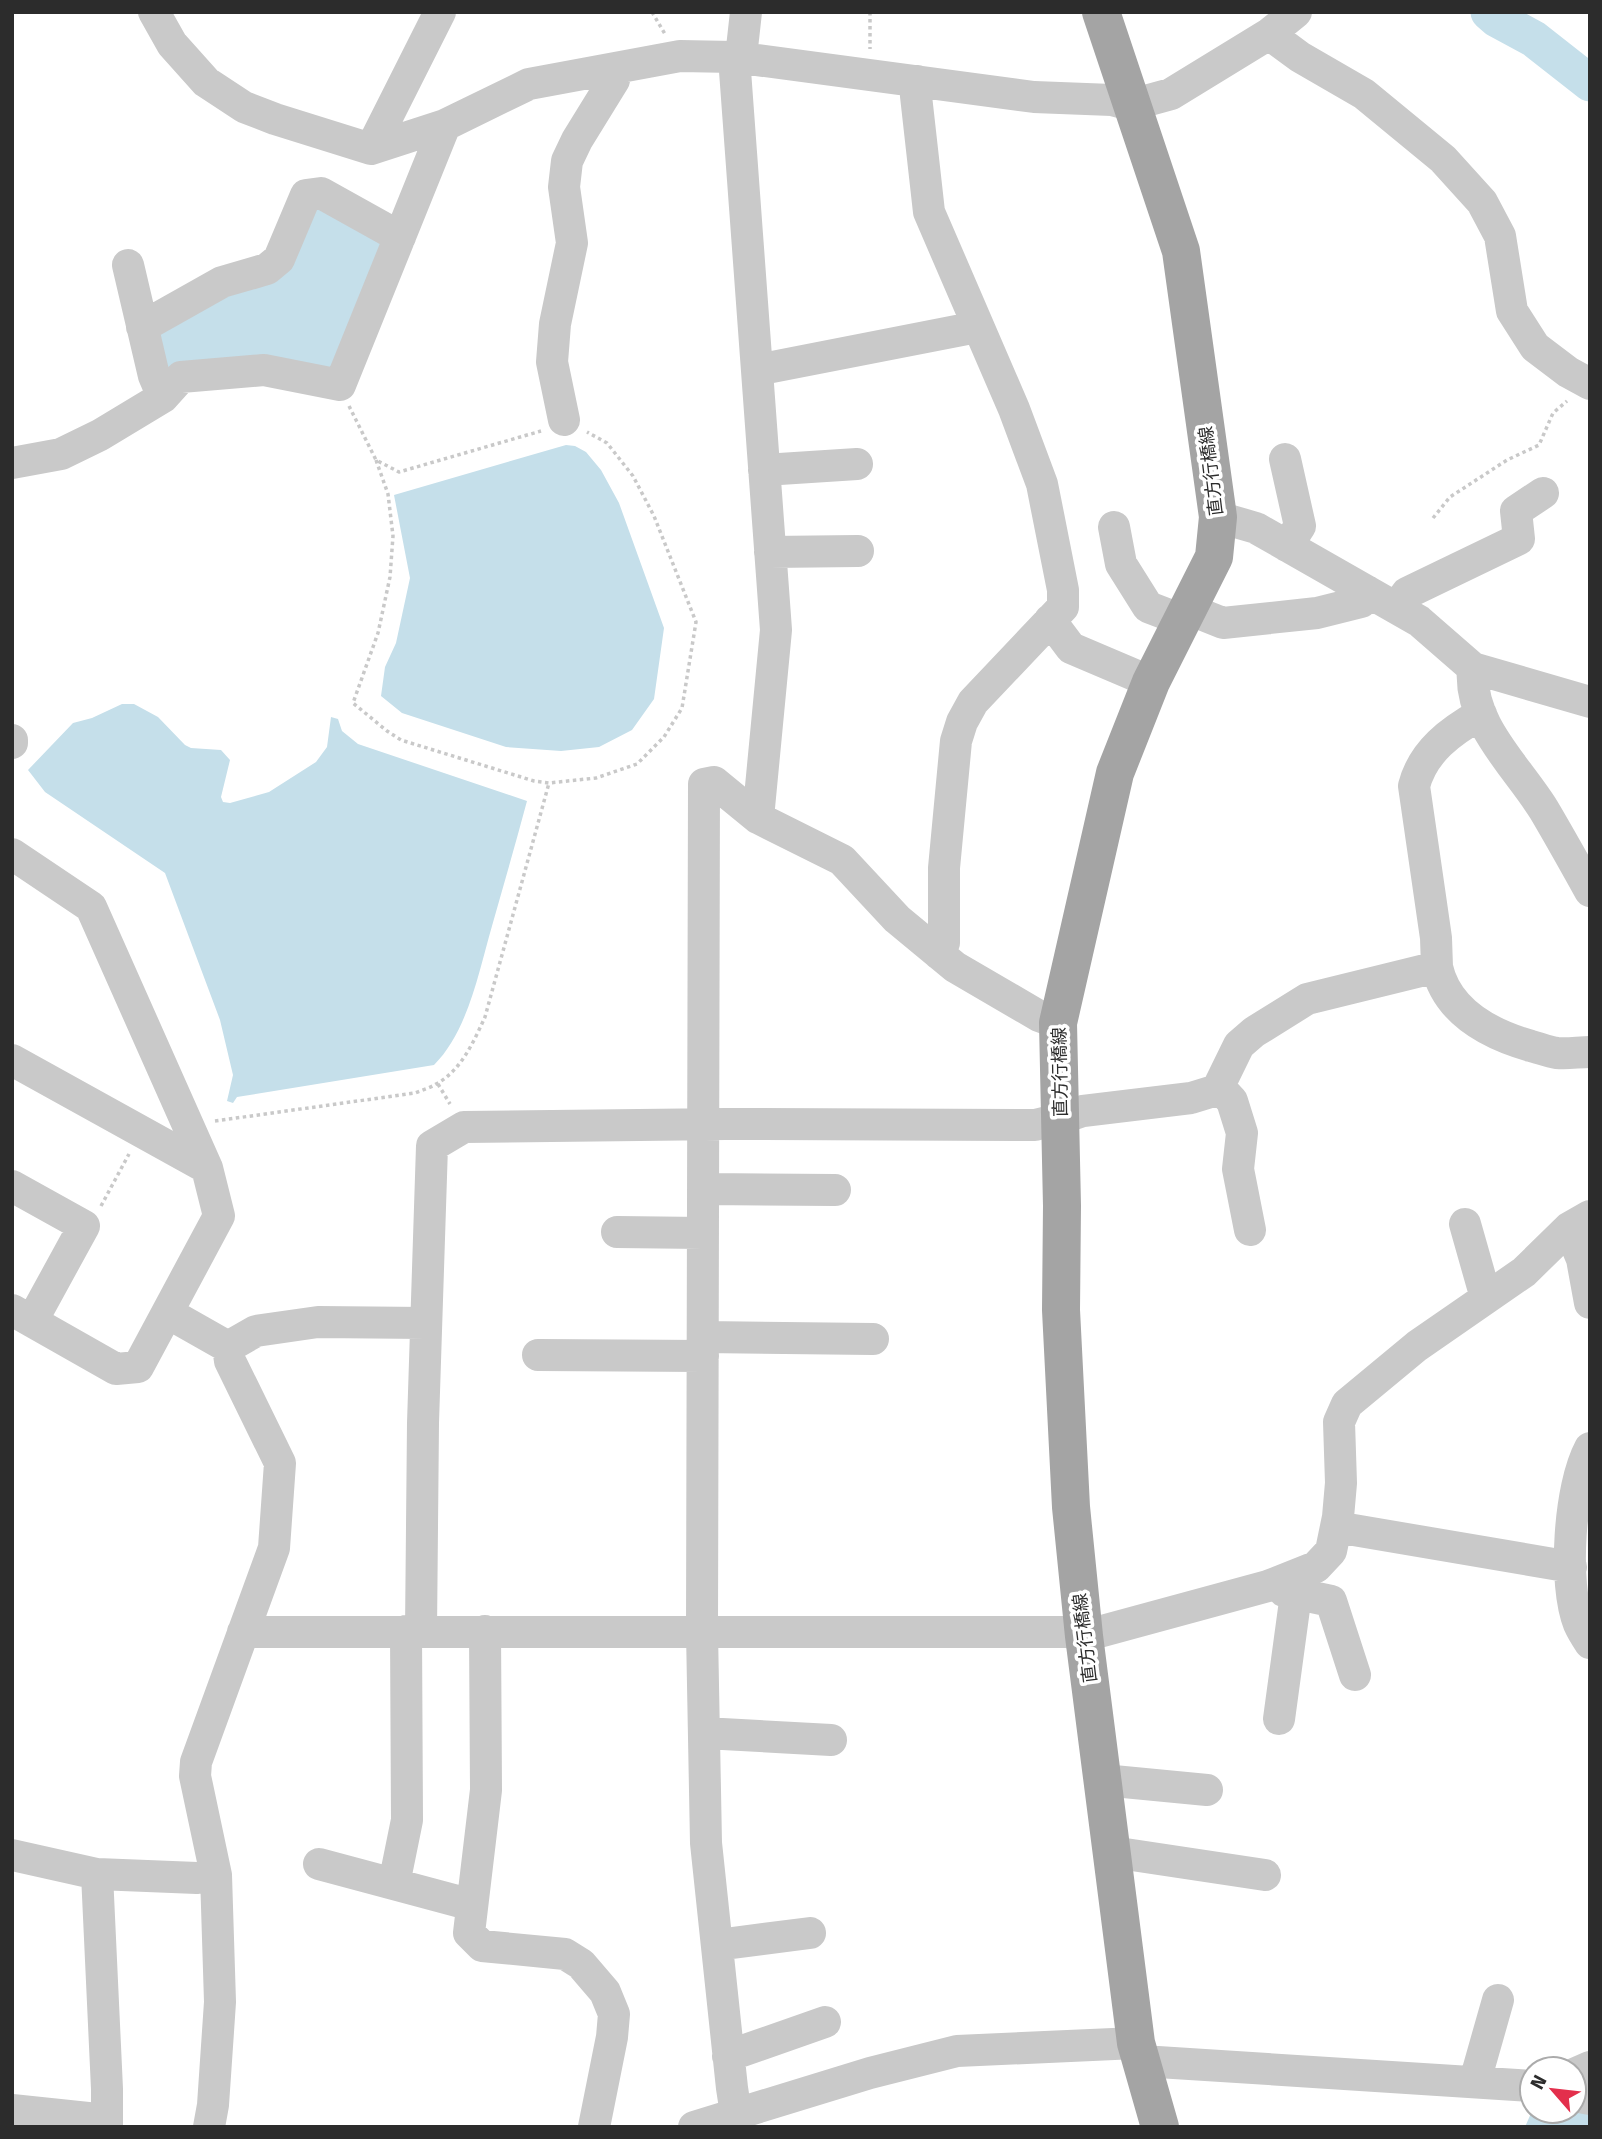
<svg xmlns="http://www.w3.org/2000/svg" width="1602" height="2139" viewBox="0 0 1602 2139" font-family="'Fira Sans','Noto Sans JP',sans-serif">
<rect width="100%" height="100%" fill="#fff"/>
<!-- water -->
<path fill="#c5dfea" d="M311 201 390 239 341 367 325 374 166 372 155 333 161 321 270 279Z
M566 445 575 446 586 452 601 470 619 503 664 628 654 699 632 730 599 747 561 751 506 747 402 713 381 696 385 667 396 643 410 578 394 495Z
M122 704H134L158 717 185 745 191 748 221 750 230 760 221 797 223 802 230 803 269 792 316 762 327 747 331 717 338 719 342 731 358 744 527 801C516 842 504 884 492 926 479 971 468 1031 434 1065L237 1097 233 1103 227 1101 233 1075 220 1020 165 873 45 792 28 770 73 723 92 718Z
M1590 2107V2127H1525L1532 2111H1574Z"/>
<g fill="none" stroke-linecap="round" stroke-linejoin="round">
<!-- river -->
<path stroke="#c5dfea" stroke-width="37" d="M1489 12 1497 19 1534 39 1590 83"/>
<!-- path -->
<path stroke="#c9c9c9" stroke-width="3.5" stroke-dasharray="3.5 3.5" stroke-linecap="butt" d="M652 12 665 34
M870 12V49
M349 406 376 460 399 472 541 431
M376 460 388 494 393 536 390 577 378 633 353 703 387 731 401 740 534 781 549 783 596 778 637 764 664 737 682 708 696 622 654 516 633 476 607 443 587 432
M1433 518 1450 497 1507 460 1539 445 1553 413 1567 401
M438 1084 450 1104
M215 1121 415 1093C422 1090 430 1088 436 1084 461 1071 474 1041 485 1017L549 783
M101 1206 129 1154"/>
<!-- minor -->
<path stroke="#c9c9c9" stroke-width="32" d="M154 12 172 44 206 82 244 107 275 119 371 149 445 125 529 84 680 56 734 57 1034 97 1112 100 1131 105 1171 94 1269 34 1296 12
M1269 34 1300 57 1364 94 1443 159 1482 202 1500 236 1512 311 1535 347 1568 372 1590 384
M734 57 776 630 758 818
M741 57 746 12
M917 81 916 96 929 212 1014 409 1042 484 1063 590V607L973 702 962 722 956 741 944 868V943L939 954
M371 149 440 12
M128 265 154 376 163 397
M142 327 222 282 267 269 279 259 306 195 321 193 400 237
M757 370 977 327
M564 420 552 362 555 324 572 243 564 187 567 161 577 140 614 80 616 68
M1285 459 1300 526 1287 546
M12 463 61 454 100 435 163 397 181 377 264 370 340 385 445 125
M764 470 857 464
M1218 517 1256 528 1419 621 1473 668 1590 702
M1114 527 1121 564 1148 607 1182 620
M770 552 858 551
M1396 608 1407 593 1519 539 1516 511 1543 493
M1188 609 1223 623 1317 613 1361 602 1367 591
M1050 620 1071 648 1151 682
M1473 668C1468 724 1517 766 1544 810 1560 837 1575 864 1590 891
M12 740V743
M12 854 91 907 207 1168 219 1216 138 1367 116 1369 12 1310
M1437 967 1436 938 1414 786C1423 751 1451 731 1481 714
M12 1060 207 1168
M1219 1087 1232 1101 1242 1133 1238 1169 1250 1230
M12 1186 84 1226 32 1321
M703 1189 835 1190
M1465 1224 1486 1298
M1569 1228 1582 1259 1590 1303
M617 1232 703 1233
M168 1313 228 1347
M703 1337 873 1339
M228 1347 256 1331 318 1322 426 1323
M538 1355 703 1356
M1590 1448C1569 1487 1563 1584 1579 1624 1582 1631 1586 1637 1590 1643
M1336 1527 1571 1567
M1278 1582 1284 1591 1331 1601 1355 1675
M421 1631 423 1423 432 1146 464 1127 726 1124 1035 1125 1060 1119 1083 1111 1191 1098 1217 1090 1239 1045 1254 1032 1307 999 1437 967C1447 1012 1489 1034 1531 1046 1539 1048 1549 1052 1557 1053 1568 1054 1579 1052 1590 1052
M485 1631 486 1790 469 1933 482 1946 565 1954 581 1964 605 1992 614 2014 612 2037 594 2127
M243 1632H1067L1084 1636 1268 1586 1316 1567 1331 1551 1338 1517 1341 1483 1339 1422 1347 1404 1417 1346 1524 1272 1569 1228 1590 1216
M1279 1719 1296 1594
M704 1733 831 1740
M1103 1780 1207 1790
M1112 1852 1265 1875
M12 1855 97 1874 197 1878 216 1875
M319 1864 472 1905
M97 1874 107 2089V2127
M394 1884 407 1820 406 1631
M717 1945 810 1933
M728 2056 825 2022
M1142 2061 1532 2086
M1574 2074 1590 2067
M1475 2081 1498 2000
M1574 2096 1590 2099
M12 2110 107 2120
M736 2114 732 2088 706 1843 702 1632 704 784 714 782 758 818 842 860 897 919 955 967 1039 1016 1058 1023
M209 2127 213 2105 220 2002 216 1875 195 1776 196 1762 274 1548 280 1463 230 1361 228 1347
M694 2127 870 2073 957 2051 1136 2043"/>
<!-- major -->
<path stroke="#a4a4a4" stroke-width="38" d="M1101 12 1181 251 1218 517 1214 557 1151 682 1115 773 1058 1023 1062 1206 1061 1310 1071 1507 1084 1636 1136 2043 1160 2127"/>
</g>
<g text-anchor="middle" stroke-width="7" stroke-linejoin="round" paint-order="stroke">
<!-- street labels -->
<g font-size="18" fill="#2c2c2c" stroke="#fff">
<text transform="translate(1211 471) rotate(-97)" y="6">直方行橋線</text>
<text transform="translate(1060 1072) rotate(-91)" y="6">直方行橋線</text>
<text transform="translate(1085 1638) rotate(-97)" y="6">直方行橋線</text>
</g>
</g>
<!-- border -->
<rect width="1602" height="2139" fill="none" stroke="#2c2c2c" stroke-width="28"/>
<!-- north arrow -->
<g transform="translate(1553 2090) rotate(298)"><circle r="33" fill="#ffffff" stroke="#ababab" stroke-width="2"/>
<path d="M0-5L12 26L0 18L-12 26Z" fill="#e32f4c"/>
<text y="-10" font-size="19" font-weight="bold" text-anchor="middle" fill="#2c2c2c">N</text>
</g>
</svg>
